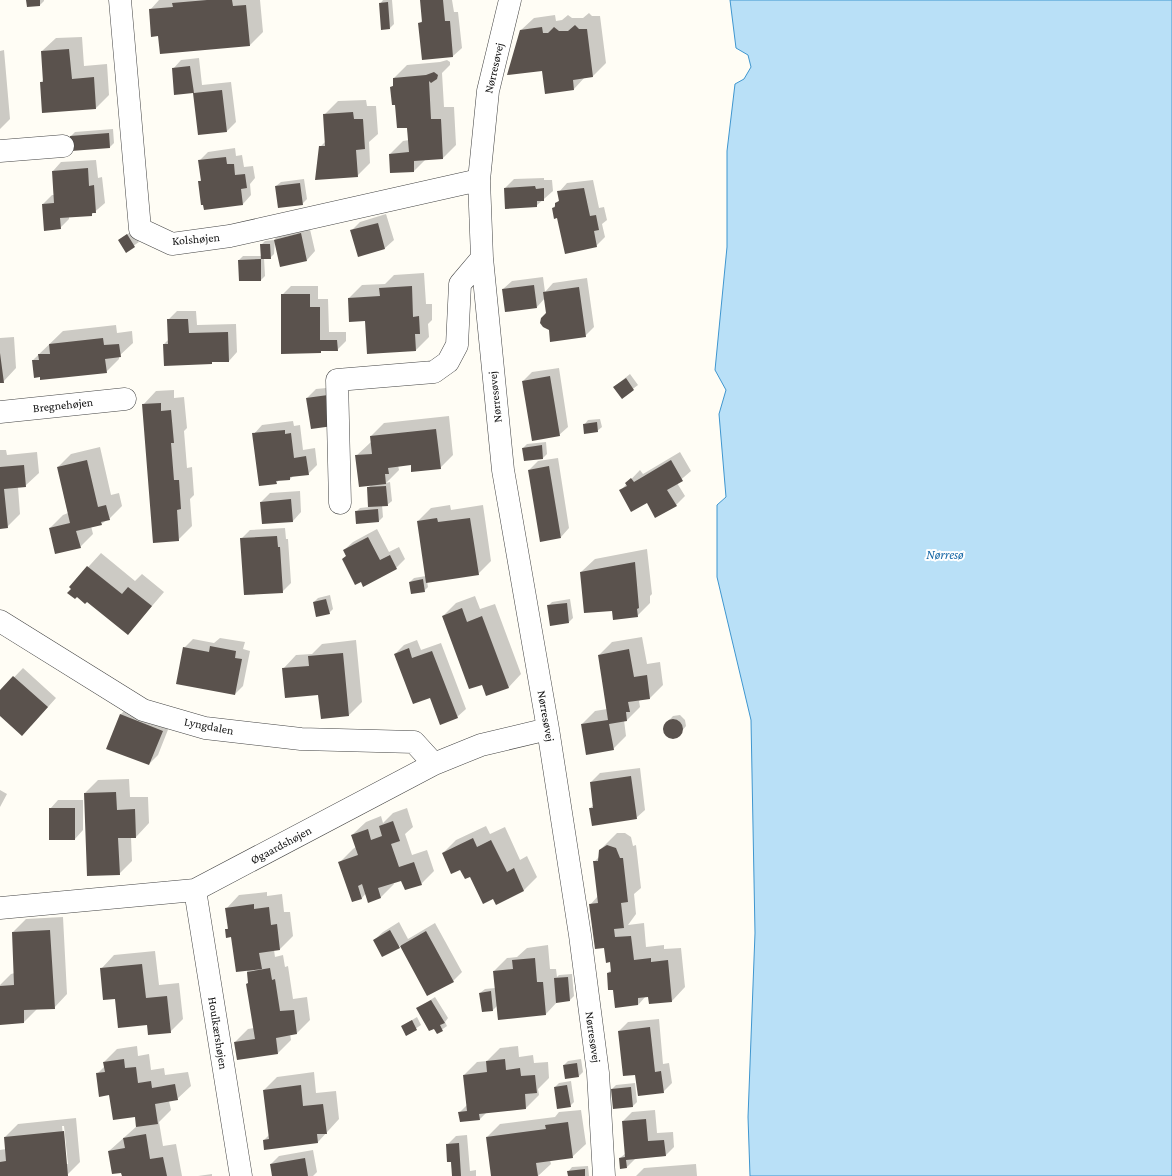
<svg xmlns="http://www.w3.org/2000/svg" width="1172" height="1176" viewBox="0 0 1172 1176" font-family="'Crimson Pro',serif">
<rect width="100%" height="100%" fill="#fffdf5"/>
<!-- water -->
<path fill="#b9e0f7" stroke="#3f96cf" d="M730 0H1172V1176H750L748 1117 755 933 751 720 717 577V505L726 497 719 414 726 390 715 370 727 247V151L735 84 744 79 751 67 748 55 736 48Z"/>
<!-- shadow -->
<path fill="#0003" fill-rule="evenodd" d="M27 0H44V1L40 5Z
M159 0H260L263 32 250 45 159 35 150 10Z
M383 0H392L394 24 390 28 380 4Z
M421 0H452L454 12H458L462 48 453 56 423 59 419 24 423 20Z
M589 13 592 16H600L606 63 593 76 585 77 574 89 543 70 520 31 534 18 555 15 556 21 562 20 568 15 572 18H583Z
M82 37 84 66 107 64 109 95 96 108 41 82 44 79 42 51 56 38Z
M4 50 10 119 0 129V51Z
M199 58 202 85 231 82 236 122 227 131 199 134 194 92 173 69 181 60Z
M447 60 450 62V65L442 73 444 107H454L456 145 443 158 426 159 414 171 390 154 403 141 409 140 407 127 396 104 391 88 394 85V78L407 65 440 62Z
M366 100 367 106H376L378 134 369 142 370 163 357 176 320 147 326 141 324 115 338 101Z
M113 129 114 143 110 147 71 136 75 132Z
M235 148 236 156 242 155 244 167 253 166 255 178 250 184 251 195 243 204 199 182 202 179 199 161 208 152Z
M96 160 98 178 102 177 105 203 91 215 69 217V219L60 228 43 204 52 195H54L53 171 61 162Z
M544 178V180H552L553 191 536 206 505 188 514 179Z
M304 179 307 199 302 204 276 186 281 182Z
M593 180 599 208 604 207 607 220 602 224 605 237 596 246 553 208 560 199 559 192 567 183Z
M386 214 394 240 385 248 359 256 351 231 360 222Z
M309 225 315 251 307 260 275 240 274 254 270 258H264L265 276 261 280 239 260 243 256H261V245L265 241 274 240 283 231Z
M132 231 139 242 126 251 119 240Z
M424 273 426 304H432V320L428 324 429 337 416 350 366 320 349 298 362 285 385 284 394 275Z
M543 277 545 292 553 283 587 278 594 327 585 336 547 313 545 298 537 307 503 289 512 281Z
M291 286H318V299H328L329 332H346V341L337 350H323L320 352 282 295Z
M177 311H196L197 325 236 324 237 352 229 361H214L211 363 164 344 169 339 168 320Z
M116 325 117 333 132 331 133 343 119 356V359L106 372 33 360 63 331Z
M14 337 16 368 3 382H0V338Z
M559 368 568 427 559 435 523 381 532 372Z
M630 374 638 385 622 397 614 387Z
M337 387 341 417 307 398 316 389Z
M174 390V398L184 397 187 428 184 431 187 468 192 467 194 495 190 499 192 526 178 540 143 405 156 391Z
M449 416 453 455 440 468 412 464 398 465 399 470 386 483 390 482 392 501 387 505H382L383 517 379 521 356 512 360 508 369 507 368 488 371 485 356 456 371 442V436L384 423Z
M600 419 602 427 597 431 584 425 588 420Z
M293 421 294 426 300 425 303 450 315 448 317 465 308 474 293 476 290 479 279 480 276 483 254 434 262 425Z
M546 442 547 454 543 458 523 448 527 444Z
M100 447 111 495 119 493 122 506 109 519 101 524 91 526 93 534 80 547 50 528 63 515 68 513 58 467 71 454Z
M0 450H6L7 455 37 452 39 473 25 486 18 487 20 514 7 527 0 528Z
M680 452 691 471 677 483 685 496 676 505 647 501 620 491 640 470 643 474Z
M558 458 569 528 561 537 529 470 538 461Z
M300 491 301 512 293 521 261 502 270 493Z
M450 505 451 510 483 505 491 561 478 574 427 581 428 587 424 591 410 582 414 578 426 576 418 521 431 508Z
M285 528 286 539H288L291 583 282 592 241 539 250 530Z
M377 529 389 552 399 547 405 559 396 568 343 559 347 555 344 550 353 542Z
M647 549 652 594 650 596V603L637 616 612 609 581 572 595 559Z
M101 553 135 581 142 574 164 592 128 634 70 587Z
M330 595 333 609 329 613 314 602 318 598Z
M475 596 480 609 495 604 521 674 508 688 482 684 443 616 456 603Z
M570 599 573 618 569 622 548 606 552 602Z
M642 637 647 664 660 662 663 685 650 698 641 699 639 701 640 707 627 720H624L626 736 613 749 582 724 595 711 607 709 599 655 612 642Z
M220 638 245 642 243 649 250 651 243 686 235 694 184 648 193 639 214 643Z
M356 640 362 702 349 715 283 669 296 655 312 654 322 644Z
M417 640 421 650 441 643 466 709 457 717 430 697 395 654 404 645Z
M23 668 56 698 31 726 0 714V692Z
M129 706 171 722 158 755 149 764 120 715Z
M680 715 685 720 686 726 677 737 670 738 665 734 663 727 673 716Z
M640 768 645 810 636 818 590 808 594 805 591 782 600 773Z
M129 779 130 797H148L149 823 136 837H131L132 861 119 874 85 793 98 780Z
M0 790 7 794 0 807Z
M58 800H83V830L75 839 50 809Z
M407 808 413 827 405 834 412 855 427 850 434 871 421 884 402 879 393 882 394 884 381 897 369 901 366 893 362 898 352 901 340 862 353 849 356 847 352 835 366 822 381 816 383 823 393 813Z
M486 826 490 834 505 827 520 860 527 856 537 877 524 890 496 903 494 898 471 875 443 853 456 840Z
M617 833H625L631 837 633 846 636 845 641 888 634 894 636 914 628 925 644 923 646 947 664 945V949L681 948 685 987 672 1001 646 996 638 1005 614 989 608 973 611 970V961L590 905 598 896 595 861 599 857 600 850Z
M267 892V896L282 894 284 912H290L293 936 280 949 274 950 275 957 283 955 285 967 288 966 293 999 307 997 310 1020 297 1033 290 1034 291 1040 278 1053 238 1059 235 1042 248 1029 254 1028 247 970 232 936 226 930 229 927 226 909 239 895Z
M63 917 67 994 54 1008 37 1009 24 1022 0 1024V985L11 974 15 973 13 932 26 919Z
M399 922 408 939 435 923 462 972 453 981 428 995 401 945 382 956 374 940 383 932Z
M548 945 550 969H556L557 977 559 975 572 974 574 996 570 1000 558 1001 546 1014 498 1019 497 1006 493 1010 480 993 485 989 495 988 494 971 507 958 517 957 527 948Z
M155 951 159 985 179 983 183 1019 170 1032 148 1024 116 998 101 969 114 955Z
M435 997 448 1018 445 1022 447 1026 437 1033 418 1008Z
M417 1017 421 1025 406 1035 402 1026Z
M659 1019 663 1064 669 1063 672 1083 663 1092 636 1074 619 1031 628 1022Z
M137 1046 138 1056 149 1054 151 1070 164 1068 165 1075 188 1072 191 1086 177 1099 169 1101 171 1110 159 1122 163 1146 176 1144 182 1176H123L109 1151 137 1126 135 1116 110 1094 97 1074 105 1066 104 1062 117 1049Z
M518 1046 519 1057 533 1055 534 1063 548 1062 549 1078 538 1089 539 1095 526 1108 487 1112 480 1119 459 1113 467 1105 464 1075 477 1062 487 1061 500 1048Z
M581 1059 583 1072 579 1076 564 1065 568 1061Z
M314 1072 316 1093 336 1091 339 1119 318 1142 265 1149 264 1140 270 1134 264 1090 277 1077Z
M571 1081 574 1102 570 1106 555 1087 559 1083Z
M635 1083 637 1102 633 1106 612 1089 616 1085Z
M581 1110 586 1144 572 1157 550 1160 551 1164 538 1176H492L487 1137 500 1124 555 1117 559 1112Z
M655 1110 657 1133 673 1132 674 1147 665 1156 636 1158 627 1167 620 1158 626 1153 623 1121 632 1112Z
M76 1118 80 1162 67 1175 0 1176V1150L6 1149 5 1137 18 1124ZM62 1126H64L68 1164H66Z
M467 1135 470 1171 476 1170V1176H453L451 1161 447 1145 456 1136Z
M313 1150 317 1172 313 1176H273L271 1164 279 1156Z
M696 1164 697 1176H636L644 1168Z
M588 1166 589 1176H569L568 1172 572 1167Z
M212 1174V1176H198Z"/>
<!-- building -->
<path fill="#5a524d" d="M26 0H40V6L27 7Z
M207 0H232L233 6 246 5 250 46 160 54 158 36 151 37 149 9 173 7 172 3Z
M420 0H443L445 21H450L453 57 422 60 418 23 422 22Z
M388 2 390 29 381 30 379 3Z
M575 25 579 29H587L593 77 573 80 574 90 545 94 542 71 507 75 520 30 542 27 543 33H548L554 27 559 31H568Z
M69 49 72 79 94 77 96 109 42 113 40 82H43L41 51Z
M190 66 194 93 222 90 227 132 198 135 193 93 174 95 172 68Z
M434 72 438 75 437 79 431 83 429 81 431 119H441L443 159 414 161V172L390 173 389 154 409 152 407 128H397L395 105H392L390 87 393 86V78L426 75Z
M353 112 354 119H363L365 149 356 150 358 177 315 180 319 146H325L323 114Z
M109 133 110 148 71 151 70 136Z
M226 157 227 164H234L235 175 245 174 247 188 241 189 243 205 204 210 203 205H201L198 181H201L198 160Z
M88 168 89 186 94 185 96 213H92V216L60 218 61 229 44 231 42 204 54 203 52 171Z
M300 183 303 205 278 208 275 186Z
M535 186 536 189 544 188V201H537V207L505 209 504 188Z
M584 188 590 216 596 215 599 230 594 231 597 247 565 254 557 218 554 219 552 208 555 207V203L559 201 557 191Z
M378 223 385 249 358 257 350 230Z
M301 233 307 261 280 267 274 240Z
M127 234 135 247 126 253 118 240Z
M260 244H270L271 259H261Z
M261 259V281H239L238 260Z
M534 285 537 308 505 312 502 289Z
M412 286 413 317 419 316 420 334H415L416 351 367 354 365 321 349 322 348 298 380 296 379 288Z
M579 287 586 337 550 342 549 330 543 327 540 323 541 318 546 313 543 292Z
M281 294H310V307H320V340H337L338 351H321V353L281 354Z
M167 319H188L189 333 228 332 229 362H212V364L164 366 163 344H168Z
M103 338 104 345 119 344 121 357 105 359 107 373 40 380V377L34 378 32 360H39L38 354H50L49 344Z
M0 353 4 383H0Z
M550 376 560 436 532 441 522 381Z
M626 378 634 390 622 399 613 387Z
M328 395 333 426 311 429 306 398Z
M161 403V411L171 410 174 443H171L174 480H179L181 509 177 510 179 541 153 543 142 404Z
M597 422 598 432 584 434 583 424Z
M436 429 441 469 411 472V465L388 468 389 474H385L386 484 359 487 355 455 372 454 370 436Z
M285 430V434L291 433 294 458 306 456 309 475 290 477V480L276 481 277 484 259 486 252 433Z
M542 445 543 459 524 461 522 448Z
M87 460 98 507 106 505 110 520 101 522 102 525 76 531 81 548 55 554 49 528 70 523 57 467Z
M671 460 683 481 667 490 677 506 655 518 647 503 631 512 619 490 627 486 625 483 631 478 634 482Z
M24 465 26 487 4 489 8 528 0 529V467Z
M549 466 561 538 540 542 528 470Z
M386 486 388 506 368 507 367 487Z
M291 499 293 522 262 524 260 502Z
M378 509 379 522 356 524 355 511Z
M437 518 438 522 470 518 479 575 426 583 417 521Z
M277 536 278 547H280L283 593 244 595 240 538Z
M368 537 380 560 390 555 397 569 363 587 361 582 355 585 342 559 346 556 343 550Z
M635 562 639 608 637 609 638 617 613 620 612 611 584 613 580 572Z
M87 566 122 594 128 587 152 606 128 635 87 602 85 604 77 597 75 599 67 593 71 589 69 587Z
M423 579 425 592 411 594 409 582Z
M326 599 330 614 316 617 313 602Z
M567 603 569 623 550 626 547 605Z
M462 608 467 622 482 616 509 688 486 696 482 685 469 689 442 616Z
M210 646 236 651 235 658 242 659 235 695 176 684 183 647 209 652Z
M409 648 412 658 432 651 458 718 440 725 430 698 413 704 394 654Z
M629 649 634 677 647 675 650 699 628 702 630 712H626L627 721 609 724 614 750 586 755 581 724 608 720 598 655Z
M343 653 349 716 321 719 318 695 285 698 282 668 309 666 308 656Z
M13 676 48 707 22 736 0 716V690Z
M120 714 163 731 149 765 106 749Z
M663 729a10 10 0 1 1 20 0a10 10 0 1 1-20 0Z
M631 776 637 819 592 826 589 808H593L590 782Z
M116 792 117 810 135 809 136 838H118L120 875 87 876 84 793Z
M49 808H75V840H49Z
M393 821 400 841 391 844 399 867 414 862 422 885 405 890 401 881 378 888 381 898 368 903 362 884 358 886 362 899 352 902 338 862 358 855 351 835 368 829 371 840 382 836 379 826Z
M473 838 477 847 491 840 507 872 514 868 524 891 496 905 493 899 483 904 470 877 465 879 460 870 451 874 442 853Z
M607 845 616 848 620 858H623L628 902 621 903 624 928 614 929 615 937 631 936 634 960 651 958V962L668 960 672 1002 649 1004 648 997 638 998V1005L615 1008 613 990H608L607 973 611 972 610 962 606 963 604 948 595 949 589 904 598 903 593 861H598L599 850Z
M254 904V909L269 907 271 925 277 924 280 950 259 953 262 969 236 972 231 937 226 938 225 929H228L225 908Z
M50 930 55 1009 24 1010V1023L0 1025V986L14 985 12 932Z
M390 930 400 948 382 957 373 940Z
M426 931 454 982 427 996 400 946Z
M535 958 537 982H543L546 1015 498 1020 493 971 513 969 512 960Z
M142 964 146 998 167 996 171 1033 148 1035 147 1025 118 1028 115 999 103 1000 100 968Z
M270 968 272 980 275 979 280 1011 294 1010 297 1034 276 1038 278 1054 237 1060 234 1042 255 1039 246 984 248 983 247 972Z
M568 977 570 1001 556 1003 554 978Z
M491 991 493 1011 482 1012 479 993Z
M431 1000 445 1023 440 1025 443 1031 437 1034 434 1029 429 1031 416 1008Z
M412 1020 417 1030 406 1036 401 1026Z
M650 1027 655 1072 661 1071 664 1093 638 1096 635 1075 623 1076 618 1031Z
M124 1059 125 1068 136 1067 138 1083 151 1081 152 1088 175 1084 178 1100 155 1104 158 1124 136 1127 135 1117 113 1120 109 1095 99 1097 96 1073 105 1072 103 1062Z
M505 1059 506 1070 520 1068 521 1076 535 1075 537 1093 525 1094 526 1109 479 1114 480 1120 460 1122 458 1112 467 1111 463 1075 487 1072 486 1061Z
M577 1063 579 1077 565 1079 563 1065Z
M301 1085 303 1106 323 1104 327 1134H317L318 1143 264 1150 263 1140 269 1139 263 1090Z
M567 1085 571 1107 557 1109 554 1087Z
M631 1087 633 1107 613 1109 611 1089Z
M646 1119 648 1141 664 1140 666 1156 626 1160 627 1168 620 1169 619 1158 625 1157 622 1121Z
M568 1122 573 1158 536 1163 538 1176H491L486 1137 546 1129 545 1125Z
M64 1131 68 1176H0V1162L6 1161 4 1137Z
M146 1134 150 1159 163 1157 167 1176H122L121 1173 112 1174 108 1151 125 1148 123 1138Z
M459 1143 461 1176H452L451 1162H447L446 1144Z
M305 1158 308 1176H272L270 1164Z
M585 1169V1176H568L567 1171Z"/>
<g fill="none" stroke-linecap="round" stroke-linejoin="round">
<!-- minor casing -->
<g stroke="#444" stroke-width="23">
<path id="minor" d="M120 0 140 229 172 244 230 236 479 180
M510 0 488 91 479 180 482 258 503 470 548 729 580 935 598 1073 604 1176
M0 151 63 146
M0 412 125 399
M340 503 337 380 434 372 448 362 457 345 460 284 482 258
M0 621 143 710 205 728 301 739 414 742 434 764
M195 890 241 1176
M0 908 195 890 434 764 481 745 548 729"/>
</g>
<!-- minor -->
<use href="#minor" stroke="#fff" stroke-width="22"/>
</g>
<g text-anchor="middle" stroke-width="4" stroke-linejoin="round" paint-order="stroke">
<!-- street labels -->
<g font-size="12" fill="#111" stroke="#fff">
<text transform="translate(494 68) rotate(-77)" y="4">Nørresøvej</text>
<text transform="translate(196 239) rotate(-5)" y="4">Kolshøjen</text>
<text transform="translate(495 397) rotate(-96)" y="4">Nørresøvej</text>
<text transform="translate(63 405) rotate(-6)" y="4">Bregnehøjen</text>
<text transform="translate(546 716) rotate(80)" y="4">Nørresøvej</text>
<text transform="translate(209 726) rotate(11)" y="4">Lyngdalen</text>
<text transform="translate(281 845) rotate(-28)" y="4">Øgaardshøjen</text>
<text transform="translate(218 1033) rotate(81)" y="4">Houlkærshøjen</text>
<text transform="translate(593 1037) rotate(82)" y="4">Nørresøvej</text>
</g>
<!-- water labels -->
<g font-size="13" font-style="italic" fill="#1768a6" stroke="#fff">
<text x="945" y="559">Nørresø</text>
</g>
</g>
</svg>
